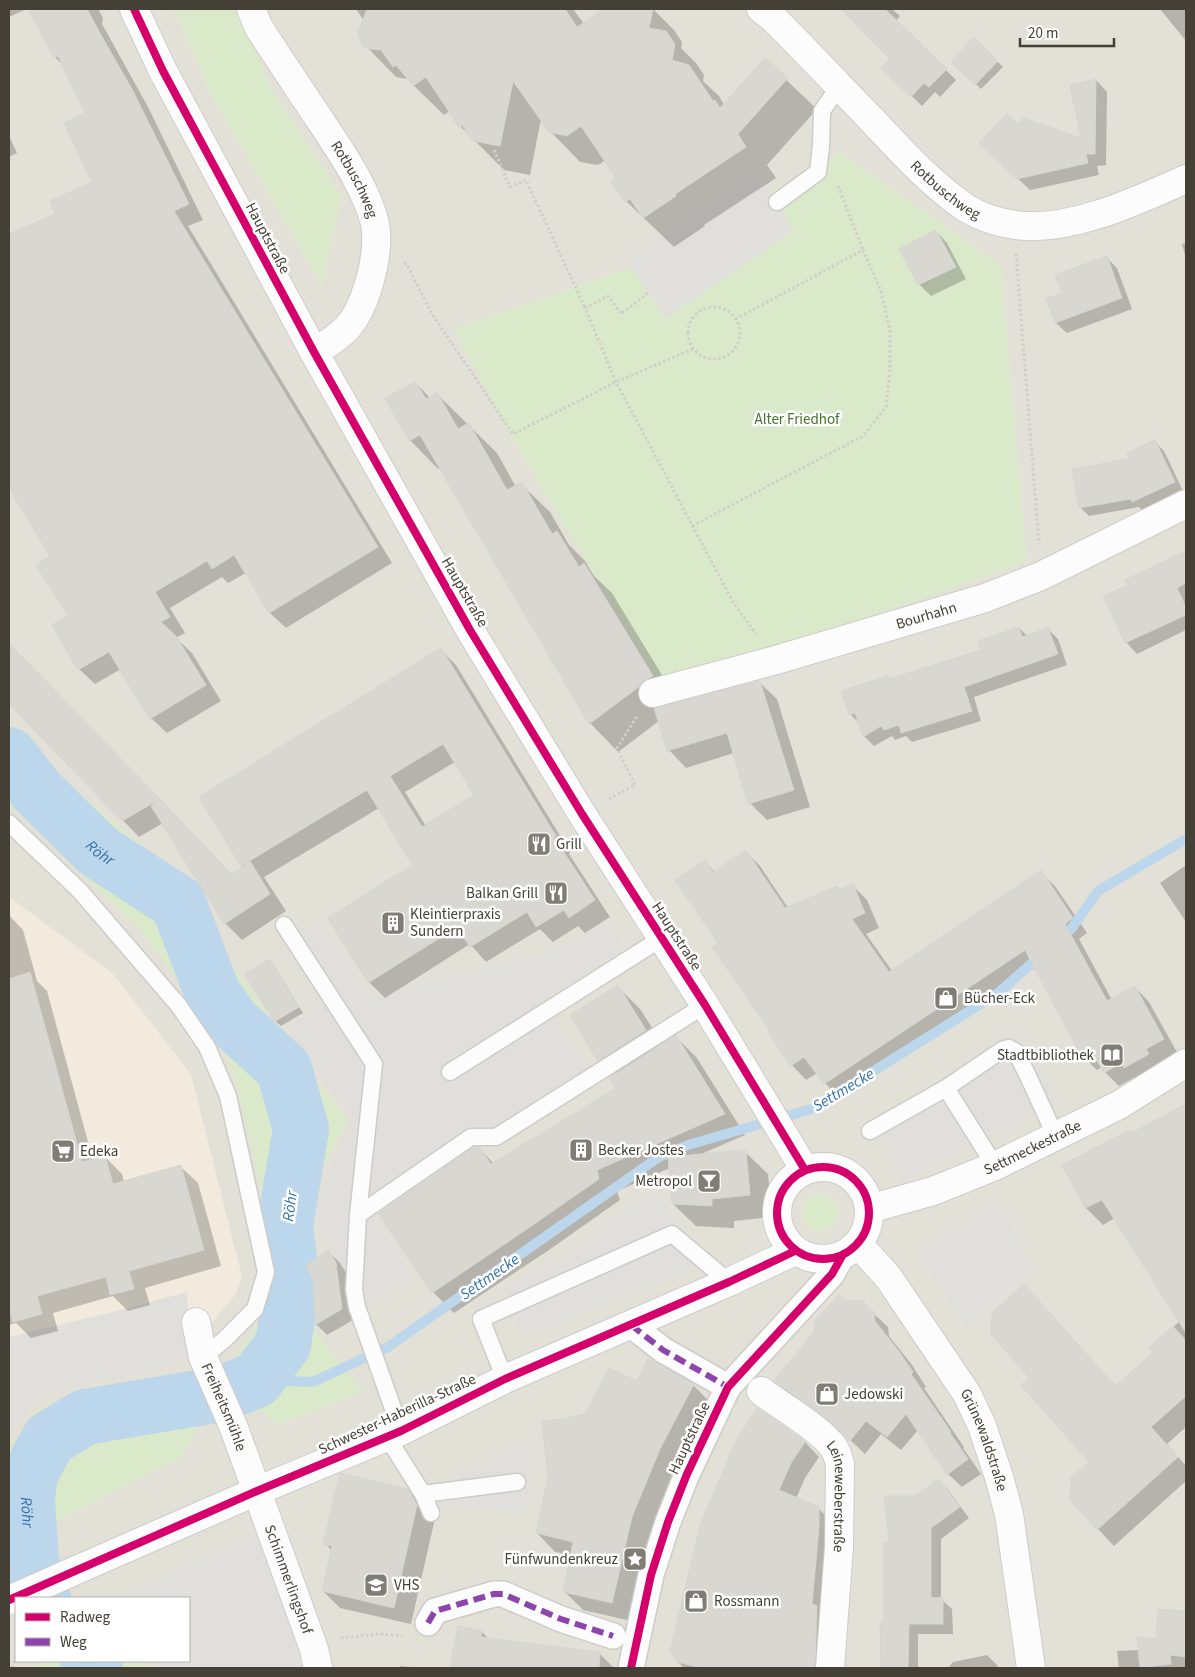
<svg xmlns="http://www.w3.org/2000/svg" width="1195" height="1677" viewBox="0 0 1195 1677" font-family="'Source Sans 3',sans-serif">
<rect width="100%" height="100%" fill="#efeeea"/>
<!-- residential -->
<path fill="#e3e0d7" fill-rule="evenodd" d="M9 9H1186V1668H9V1380L113 974 9 897ZM16 1598H189V1661H16Z"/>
<!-- commercial -->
<path fill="#f1eadd" d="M9 897 113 974 191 1074 242 1277 236 1294 196 1342 9 1380Z"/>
<!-- green -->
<path fill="#dbe9cb" d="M174 9H242L267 82 341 196 322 286 212 97Z
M841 153 1001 265 1027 561 785 649 660 683 508 432 454 329 633 267Z
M9 733 166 867 287 1044 348 1119 297 1219 299 1266 307 1321 362 1392 277 1425 258 1408 237 1352 268 1310 279 1268 238 1089 220 1037 142 932 9 804Z
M802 1213a18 18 0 1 1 36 0a18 18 0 1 1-36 0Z
M184 1373 202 1420 181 1457 47 1526 11 1532 9 1531V1445L38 1410Z
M33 1661H144L149 1668H37Z"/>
<!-- parking -->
<path fill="#e1dfdb" d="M755 171 777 202 793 231 666 318 626 261Z
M321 919 372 1000 558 950 604 921 624 949 542 1000 589 1069 493 1129H468L362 1200 414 1278 368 1305 337 1259 310 1215 354 1119 286 1028 335 997 296 935Z
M1017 1029 1059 1103 904 1181 873 1122Z
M659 1193 692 1267 523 1338 503 1286 603 1235 599 1222Z
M995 1203 1035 1269 967 1326 918 1254Z
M187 1292 190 1362 41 1394 9 1435V1337L129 1308Z
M527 1439 528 1511 439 1505 435 1488Z
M261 1532 302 1668H159L154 1661H189V1598H125Z"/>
<!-- shadow -->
<path fill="#0003" fill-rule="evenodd" d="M9 9H27L9 17Z
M30 9H98L103 18 102 24 148 107 203 220 188 226 392 563 286 628 270 613 246 573 228 583 222 577 170 608 185 633 176 638 192 653 221 701 167 733 151 718 121 669 95 684 79 669 70 616 52 557 9 486V290L52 269 93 183 87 114 65 67 55 57Z
M356 9H573L584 24 607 9H653L674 30 682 42 681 48 696 63 704 75 703 81 719 96 724 105 765 60 817 109 767 165 776 178 704 225 705 226 674 247 626 201 617 178 606 160 598 165 580 162 550 131 541 119 530 175 504 170 460 126 450 111 444 115 407 79 396 77 362 42 364 21Z
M842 9H892L900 16 896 21 956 80 940 97 935 92 922 106 883 68 892 59Z
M1160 9H1186V41Z
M974 39 1003 67 981 89 953 62Z
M1096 80 1107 92 1106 165 1097 166 1099 175 1030 190 992 154 1083 140Z
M9 136 17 153 9 157Z
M936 231 947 243 966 279 931 296 919 284Z
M1186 243V259L1182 244Z
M1106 257 1117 268 1132 309 1067 333 1056 323 1048 300 1064 294Z
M416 383 430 398 437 394 497 453 516 487 521 484 550 512 569 545 585 561 594 576 612 593 679 703 759 682 777 699 810 807 767 820 750 803 734 753 686 768 669 750 659 721 618 752 590 723 440 468 438 469 410 440Z
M1155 442 1164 451 1183 491 1142 510 1139 507 1089 516 1080 507 1130 460Z
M1185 553 1186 554V630L1137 654 1127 643 1105 597 1129 585Z
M1019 628 1027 636 1048 629 1058 639 1067 665 974 697 981 721 912 742 906 736 895 740 892 736 874 746 864 736 860 724 850 714 887 677 890 680 983 651Z
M9 644 233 876 244 867 200 798 440 649 456 665 570 852 569 854 610 917 585 933 578 926 553 942 540 929 486 962 470 944 385 998 369 982 414 865 379 808 264 877 286 911 242 940 225 923 163 823 139 837 9 702ZM455 762 476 795 426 826 405 792Z
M746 852 760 866 788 908 838 887 841 891 853 886 867 900 879 928 866 934 892 971 1040 872 1055 886 1087 933 1079 939 1112 1000 1135 987 1149 1002 1178 1054 1139 1081 1135 1077 1119 1086 1105 1072 1102 1067 1097 1070 1082 1055 1036 967 968 1012 964 1018 956 1024 952 1023 839 1098 825 1083 817 1073 806 1080 792 1065 769 1032 770 1028 720 943 704 861 715 872Z
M1186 865V922L1160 883Z
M9 915 23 930 37 981 47 991 93 1160 105 1157 122 1174 124 1182 181 1167 198 1183 221 1266 145 1288 150 1305 128 1311 113 1296 53 1313 58 1331 31 1338 16 1323 9 1325Z
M269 960 274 966 303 1013 281 1026 275 1021Z
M617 986 640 1009 663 1045 676 1037 697 1058 745 1135 699 1155 745 1152 768 1174 772 1217 734 1221V1228L696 1226 673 1204 670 1168 617 1191 620 1200 549 1250 454 1313 433 1292 479 1148 494 1164 617 1089 615 1075 599 1060Z
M1186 1105V1427L1167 1444 1186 1466V1481L1114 1546 1098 1529 1091 1462 1031 1378 1024 1286 1116 1387 1154 1353 1150 1348 1180 1321 1115 1218 1103 1225 1086 1208 1064 1166 1133 1134Z
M328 1251 340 1263 348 1276 353 1320 327 1335 316 1324Z
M845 1303 873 1313 888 1327 889 1336 912 1365 926 1387 924 1388 964 1447 963 1448 981 1474 962 1487 948 1474 918 1430 901 1450 881 1434 865 1454 840 1430 790 1395 776 1381Z
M637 1382 693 1385 712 1404 679 1467 650 1536 631 1621 583 1610 564 1591 572 1555 555 1552 537 1533 586 1415Z
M758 1409 805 1442 819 1457 805 1478 796 1499 818 1508 833 1523 829 1668H684L678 1662Z
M939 1481 949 1491 969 1518 941 1539V1599L952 1609 953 1634H918V1668H882V1624H885L890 1543Z
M407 1490 425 1507 434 1523 411 1624 340 1608 323 1591 332 1551 325 1543Z
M1160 1610 1186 1612V1668H1119L1117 1651 1140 1650 1157 1640Z
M459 1628 482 1632 489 1639 599 1653 614 1668H451Z
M987 1655 997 1665 998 1668H948L953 1662Z
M400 1666 423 1668H400Z"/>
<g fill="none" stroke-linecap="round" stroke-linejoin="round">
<!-- stream -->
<path stroke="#bcd6eb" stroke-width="10" d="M1059 939 1072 928 1098 891 1186 839
M256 1380 313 1382 388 1347 659 1157 688 1145 815 1108 998 993 1041 955"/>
<!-- river -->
<g stroke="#bcd6eb" stroke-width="56">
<path id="s1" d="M9 755 37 791 98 851 178 903 213 994 233 1022 284 1069 301 1129 285 1224 292 1286 283 1345 256 1380 222 1394 85 1417 49 1439 30 1474 27 1500 31 1560 37 1588 43 1598"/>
<path d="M88 1661 95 1668"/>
</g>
</g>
<!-- building -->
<path fill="#d9d7d2" stroke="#d7d5d0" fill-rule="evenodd" d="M28 9H87L101 35 133 91 189 204 174 211 378 547 269 613 234 555 212 569 207 561 155 592 170 617 161 622 176 636 206 685 150 719 109 652 78 670 52 625 68 615 36 565 50 556 9 488V234L55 214 50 201 92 182 64 123 85 113 58 56 54 58Z
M367 9H565L577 27 604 9H653L649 28 666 31 675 44 672 60 689 65 713 101 715 100 720 108 765 58 788 78 738 134 746 147 675 194 676 196 643 218 630 199 625 202 611 181 616 178 581 126 567 136 549 132 513 81 500 146 473 141 462 125 459 127 426 77 413 86 396 65 393 67 381 50 369 49 364 47 361 43 358 32Z
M841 9H885L947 69 929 87 924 83 911 97 881 68 890 59Z
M974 37 998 61 975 85 951 62Z
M1096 79 1095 154H1086L1088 163 1017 179 979 143 1007 114 1018 124 1023 118 1081 138 1070 85Z
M936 230 956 267 918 285 899 249Z
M1107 256 1122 298 1055 323 1046 299 1062 293 1055 275Z
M416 382 426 399 437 392 458 429 469 423 507 490 522 482 552 534 557 531 579 567 584 563 653 676 642 682 640 686 589 724 420 435 409 441 385 398Z
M1155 440 1175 482 1132 502 1131 499 1079 508 1072 469 1129 459 1127 453Z
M1186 551V583L1177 588 1186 607V615L1125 643 1103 596 1128 585 1125 580Z
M1019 627 1022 637 1048 628 1058 654 964 687 972 711 901 733 899 725 884 730 881 726 863 737 855 713 849 715 841 691 888 676 889 679 981 650 978 641Z
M9 643 62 698 160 799 122 821 9 704Z
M441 648 556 836 554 837 595 900 569 918 564 910 536 927 527 912 470 947 457 927 368 983 328 918 412 865 367 790 241 866 199 797ZM443 744 474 795 422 827 390 776Z
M760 681 794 790 748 804 727 733 667 751 654 708Z
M160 799 232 875 250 861 270 894 224 924 151 806Z
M746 850 785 908 838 886 839 890 853 884 865 913 852 919 889 972 1041 870 1073 918 1065 924 1107 1001 1135 986 1164 1039 1146 1049 1149 1054 1124 1068 1121 1063 1104 1073 1091 1050 1081 1056 1025 950 953 998 950 1004 941 1010 937 1009 824 1084 804 1057 791 1066 768 1032 769 1029 712 947 718 943 675 880 705 860 713 872Z
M269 959 299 1007 274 1022 245 974Z
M30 972 82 1162 105 1156 113 1184 181 1165 204 1250 129 1271 134 1289 110 1295 106 1277 37 1296 42 1314 13 1322 9 1308V979Z
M618 985 646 1030 598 1061 570 1015Z
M676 1035 725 1114 597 1170 599 1179 527 1229 432 1293 378 1214 474 1147H479L491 1164 616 1088 609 1078Z
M1186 1104V1333L1102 1200 1085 1208 1062 1165 1130 1130 1132 1133Z
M746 1150 750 1195 712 1199V1206L672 1204 668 1157Z
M329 1250 336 1263 342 1309 315 1325 313 1278 305 1266Z
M1024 1284 1115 1386 1153 1353 1148 1348 1173 1326 1186 1341V1396L1151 1427 1178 1457 1097 1530 1070 1500 1071 1478 1089 1462 1021 1385 1029 1378 991 1334 992 1313Z
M839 1295 846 1301 861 1300 874 1312 875 1321 898 1350 913 1372 911 1374 951 1432 950 1433 968 1459 947 1475 906 1414 887 1437 866 1421 850 1441 824 1417 774 1381 815 1331 814 1322Z
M648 1359 694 1384 660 1449 632 1517 612 1603 563 1592 573 1542 536 1533 548 1478 542 1421 564 1419 585 1414 609 1368 637 1381Z
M757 1408 805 1442 791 1463 779 1490 819 1507V1527L812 1604 817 1606 815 1668H702L677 1662 670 1651 701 1523 736 1441Z
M340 1473 408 1489 417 1505 394 1608 322 1591 332 1546 323 1544Z
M939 1479 960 1507 931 1528V1598L943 1597V1624H909L908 1668H881L880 1623H884V1542H889L884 1496H915Z
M1158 1609 1186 1611V1657L1170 1655 1171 1664 1140 1668 1137 1637 1156 1639Z
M458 1626 482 1631 481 1637 600 1652 599 1668H450Z"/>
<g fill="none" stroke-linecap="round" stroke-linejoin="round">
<!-- service casing -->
<g stroke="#cdccc7" stroke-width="19">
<path id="service" d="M777 202 818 172 821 146 822 111 839 86
M9 823 80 891 179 1006 207 1047 228 1096 266 1272 255 1309 224 1340 203 1357
M284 925 374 1064 358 1215
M450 1072 662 938
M946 1088 995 1166
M870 1131 946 1088 1002 1050 1009 1048 1016 1052 1028 1076 1055 1135
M505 1379 481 1319 672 1234 729 1282
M401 1431 357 1307 354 1290 358 1215 471 1137H496L705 1005
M387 1437 423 1494 431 1513
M423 1494 517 1482"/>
</g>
<!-- pedestrian casing -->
<g stroke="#cdccc7" stroke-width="28">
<path id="pedestrian" d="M631 1325 663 1350 728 1387
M428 1623 435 1611 494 1594H503L561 1619 613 1636
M631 1668 651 1575 668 1522 687 1474 728 1387 832 1274 842 1256"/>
</g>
<!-- minor casing -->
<g stroke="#cdccc7" stroke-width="30">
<g id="minor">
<path d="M134 9 163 71 314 352 470 630 582 814 705 1005 805 1170"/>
<path id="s2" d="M251 9 259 28C280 60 301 92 322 123 342 154 366 187 375 224 379 245 374 267 368 287 357 323 345 334 314 352"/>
<path id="s3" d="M761 9 774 19C807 52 839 86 872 120 901 151 931 184 966 208 981 217 999 223 1016 225 1070 233 1138 200 1186 179"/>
<path id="s4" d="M653 693 776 660 985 598 1041 576 1186 504"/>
<path id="s5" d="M858 1244 888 1277 967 1394 982 1426 999 1477 1009 1514 1031 1668"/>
<path id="s6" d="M196 1322 203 1357 234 1428 314 1649 318 1668"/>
<path id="s7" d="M761 1391C782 1407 813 1424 830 1443 836 1449 838 1456 840 1464L839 1547 830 1668"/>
</g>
</g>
<!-- tertiary casing -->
<g stroke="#cdccc7" stroke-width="30">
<g id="tertiary">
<circle cx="823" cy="1213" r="46"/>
<path id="s8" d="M869 1209 933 1191 995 1166 1119 1105 1186 1063"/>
<path d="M81 1568 257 1491 401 1431 505 1379 729 1282 795 1251"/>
</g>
</g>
<!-- path -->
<path stroke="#d0cecb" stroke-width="3" stroke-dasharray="2.5 2.5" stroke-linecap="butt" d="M494 150 510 187 526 180 585 308
M838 186 863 250
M1016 254 1039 544
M404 263 407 265 432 314 513 434 616 382 693 349
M648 293 621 314 608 296 585 308 616 382 733 602 756 634
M688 333a26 26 0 1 1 52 0a26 26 0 1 1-52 0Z
M692 526 863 436 886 407 890 370V331L881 291 863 250 736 319
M609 799 635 785 617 748 637 716
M341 1638 381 1634 402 1636
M12 1668 16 1656"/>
<!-- service -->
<use href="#service" stroke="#fdfcfc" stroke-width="16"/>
<!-- pedestrian -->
<use href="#pedestrian" stroke="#fdfcfc" stroke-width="25"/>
<!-- minor -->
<use href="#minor" stroke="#fdfcfc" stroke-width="28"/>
<!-- tertiary -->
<use href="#tertiary" stroke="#fdfcfc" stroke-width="28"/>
<!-- tertiary-bridge casing -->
<g stroke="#cdccc7" stroke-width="30" stroke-linecap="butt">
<path id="tertiary-bridge" d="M9 1600 81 1568"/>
</g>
<!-- tertiary-bridge -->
<use href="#tertiary-bridge" stroke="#fdfcfc" stroke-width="28"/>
<!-- quiet -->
<path stroke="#8e44ad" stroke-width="6" stroke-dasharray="12 6" stroke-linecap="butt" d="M631 1325 663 1350 728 1387
M428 1623 435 1611 494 1594H503L561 1619 613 1636"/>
<!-- cycleway casing -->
<g stroke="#fff" stroke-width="11">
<path id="cycleway" d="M134 9 163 71 314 352 470 630 582 814 705 1005 805 1170
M777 1213a46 46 0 1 1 92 0a46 46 0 1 1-92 0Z
M9 1600 257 1491 401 1431 505 1379 729 1282 795 1251
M631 1668 651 1575 668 1522 687 1474 728 1387 832 1274 842 1256"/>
</g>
<!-- cycleway -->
<use href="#cycleway" stroke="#d6006c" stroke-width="8"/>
</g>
<!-- icons -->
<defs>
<g id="restaurant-square" transform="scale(1.25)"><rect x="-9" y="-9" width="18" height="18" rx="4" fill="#807d75" stroke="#fff"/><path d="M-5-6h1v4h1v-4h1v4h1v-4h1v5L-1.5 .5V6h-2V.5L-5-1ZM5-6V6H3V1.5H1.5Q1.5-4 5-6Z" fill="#fff"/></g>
<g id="building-square" transform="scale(1.25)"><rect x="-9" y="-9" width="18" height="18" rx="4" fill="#807d75" stroke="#fff"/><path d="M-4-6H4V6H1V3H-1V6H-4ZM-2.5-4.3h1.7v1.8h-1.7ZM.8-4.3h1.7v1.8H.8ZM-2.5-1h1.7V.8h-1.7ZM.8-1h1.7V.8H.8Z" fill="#fff"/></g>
<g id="shop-square" transform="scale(1.25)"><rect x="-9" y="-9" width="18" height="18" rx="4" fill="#807d75" stroke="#fff"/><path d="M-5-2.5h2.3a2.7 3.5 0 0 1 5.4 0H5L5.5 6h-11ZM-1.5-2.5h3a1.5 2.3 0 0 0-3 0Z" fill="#fff"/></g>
<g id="library-square" transform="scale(1.25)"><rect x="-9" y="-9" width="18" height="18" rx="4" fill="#807d75" stroke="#fff"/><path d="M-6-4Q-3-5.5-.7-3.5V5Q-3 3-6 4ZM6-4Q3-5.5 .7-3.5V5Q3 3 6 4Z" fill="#fff"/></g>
<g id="supermarket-square" transform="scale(1.25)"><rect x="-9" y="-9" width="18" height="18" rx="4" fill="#807d75" stroke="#fff"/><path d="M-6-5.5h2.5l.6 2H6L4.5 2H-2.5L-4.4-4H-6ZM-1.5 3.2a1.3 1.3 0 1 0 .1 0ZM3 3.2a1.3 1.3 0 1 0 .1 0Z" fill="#fff"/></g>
<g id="bar-square" transform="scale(1.25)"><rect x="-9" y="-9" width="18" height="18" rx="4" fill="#807d75" stroke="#fff"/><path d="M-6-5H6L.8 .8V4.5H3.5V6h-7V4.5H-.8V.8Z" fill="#fff"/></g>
<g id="sight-square" transform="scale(1.25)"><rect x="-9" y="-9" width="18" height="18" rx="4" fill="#807d75" stroke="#fff"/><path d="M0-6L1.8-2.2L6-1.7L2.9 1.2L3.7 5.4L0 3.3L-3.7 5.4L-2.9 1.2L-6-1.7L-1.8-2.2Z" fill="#fff"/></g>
<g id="school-square" transform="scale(1.25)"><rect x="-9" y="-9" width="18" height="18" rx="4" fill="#807d75" stroke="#fff"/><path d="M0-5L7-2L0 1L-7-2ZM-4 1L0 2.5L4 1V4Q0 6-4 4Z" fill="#fff"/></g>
</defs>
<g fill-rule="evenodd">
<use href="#restaurant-square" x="539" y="844"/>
<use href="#restaurant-square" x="556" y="893"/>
<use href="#building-square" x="393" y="923"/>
<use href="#shop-square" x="946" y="998"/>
<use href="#library-square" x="1112" y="1055"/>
<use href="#building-square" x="581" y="1150"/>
<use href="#supermarket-square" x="63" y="1151"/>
<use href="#bar-square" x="709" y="1181"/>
<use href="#shop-square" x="827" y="1394"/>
<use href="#sight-square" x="635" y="1559"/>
<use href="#school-square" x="376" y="1585"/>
<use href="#shop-square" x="696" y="1601"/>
</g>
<g text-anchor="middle" stroke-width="5" stroke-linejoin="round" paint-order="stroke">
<!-- street labels -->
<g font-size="15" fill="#454036" stroke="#fff">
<text dy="5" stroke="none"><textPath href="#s2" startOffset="200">Rotbuschweg</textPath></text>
<text dy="5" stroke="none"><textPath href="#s3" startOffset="259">Rotbuschweg</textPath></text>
<text transform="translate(268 238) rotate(62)" y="5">Hauptstraße</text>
<text transform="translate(465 592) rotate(60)" y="5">Hauptstraße</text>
<text dy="5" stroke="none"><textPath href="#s4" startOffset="284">Bourhahn</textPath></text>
<text transform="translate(677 936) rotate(57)" y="5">Hauptstraße</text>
<text dy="5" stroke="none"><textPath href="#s8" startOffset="175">Settmeckestraße</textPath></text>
<text dy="5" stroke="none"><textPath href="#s6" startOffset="90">Freiheitsmühle</textPath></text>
<text transform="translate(397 1414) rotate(-25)" y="5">Schwester-Haberilla-Straße</text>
<text transform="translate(689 1438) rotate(-65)" y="5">Hauptstraße</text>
<text dy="5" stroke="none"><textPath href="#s5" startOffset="235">Grünewaldstraße</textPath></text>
<text dy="5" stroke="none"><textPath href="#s7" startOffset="142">Leineweberstraße</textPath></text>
<text dy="5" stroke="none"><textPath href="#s6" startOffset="274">Schimmerlingshof</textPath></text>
</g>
<!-- park labels -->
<g font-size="15" fill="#44732d" stroke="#fff">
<text x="797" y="424">Alter Friedhof</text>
</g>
<!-- poi labels -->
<g font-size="15" fill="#454036" stroke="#fff" text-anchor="start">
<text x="556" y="849">Grill</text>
<text x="538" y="898" text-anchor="end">Balkan Grill</text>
<text x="410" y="919">Kleintierpraxis<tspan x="410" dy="17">Sundern</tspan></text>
<text x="964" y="1003">Bücher-Eck</text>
<text x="1094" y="1060" text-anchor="end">Stadtbibliothek</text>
<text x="598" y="1155">Becker Jostes</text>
<text x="80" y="1156">Edeka</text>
<text x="692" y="1186" text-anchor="end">Metropol</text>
<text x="844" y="1399">Jedowski</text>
<text x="618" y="1564" text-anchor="end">Fünfwundenkreuz</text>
<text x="394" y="1590">VHS</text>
<text x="714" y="1606">Rossmann</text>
</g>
<!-- water labels -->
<g font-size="16" font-style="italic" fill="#3574ab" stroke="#fff">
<text dy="6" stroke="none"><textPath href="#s1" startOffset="134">Röhr</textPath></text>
<text transform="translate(843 1089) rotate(-31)" y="6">Settmecke</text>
<text transform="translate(289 1206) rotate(-83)" y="6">Röhr</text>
<text transform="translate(489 1276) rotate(-35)" y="6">Settmecke</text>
<text dy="6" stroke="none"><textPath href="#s1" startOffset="1049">Röhr</textPath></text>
</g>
</g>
<!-- border -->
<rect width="1195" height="1677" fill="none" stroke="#454036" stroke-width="20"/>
<!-- legend -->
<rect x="15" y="1597" width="175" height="65" fill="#ffffff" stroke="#b5b3af"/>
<rect x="25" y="1613" width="25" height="8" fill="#d6006c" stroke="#b5b3af"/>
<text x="60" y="1622" font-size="15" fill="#454036">Radweg</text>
<rect x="25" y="1638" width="25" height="8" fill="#8e44ad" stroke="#b5b3af"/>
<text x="60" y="1647" font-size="15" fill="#454036">Weg</text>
<!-- scale -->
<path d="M1020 38v8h94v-8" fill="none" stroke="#454036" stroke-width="2.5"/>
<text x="1028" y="38" font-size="15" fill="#454036" stroke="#ffffff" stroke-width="4" paint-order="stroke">20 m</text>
</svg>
